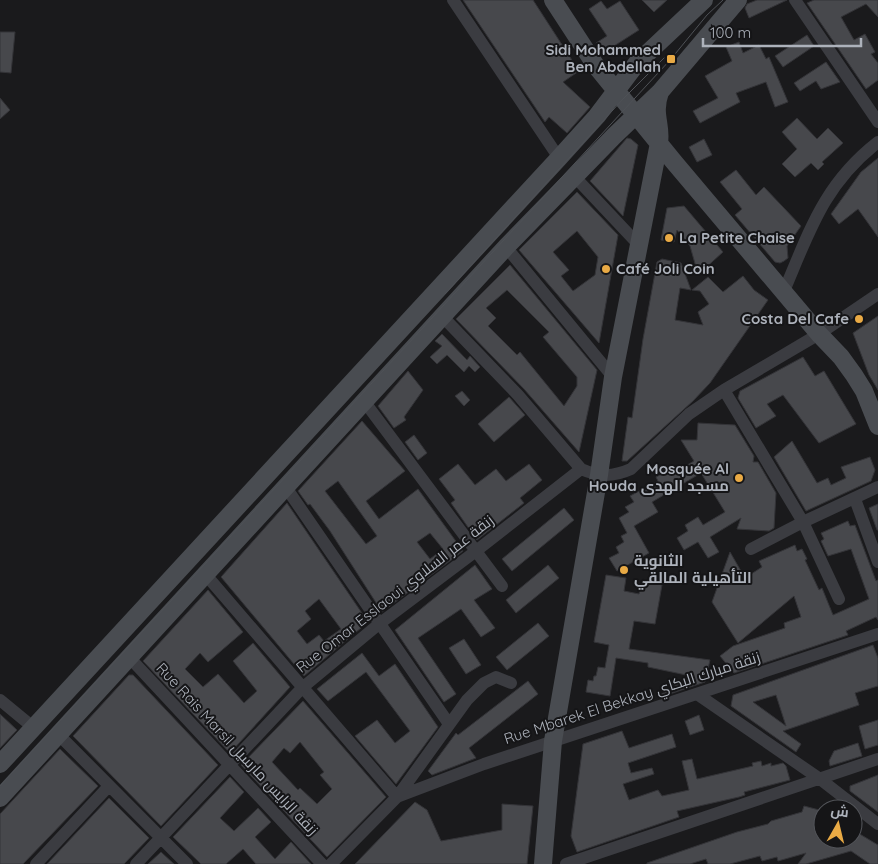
<svg xmlns="http://www.w3.org/2000/svg" width="878" height="864" viewBox="0 0 878 864" font-family="Quicksand,Cairo,sans-serif">
<rect width="100%" height="100%" fill="#1a1a1c"/>
<!-- building -->
<path fill="#47484c" stroke="#343438" fill-rule="evenodd" d="M463 0H533L579 71 563 82 590 107 567 133 549 117 545 122Z
M642 0H667L654 12Z
M757 0H787L749 18 745 8 747 4Z
M814 0H878V17L866 4 841 17 854 40 865 34 875 52 871 54 878 63V80L866 89 807 3Z
M601 1 607 9 620 1 639 30 603 53 596 43 607 36 589 9Z
M0 32H15L11 73 0 72Z
M807 35 814 46 783 67 775 56Z
M739 42 743 53 759 45 766 59 769 57 788 102 775 107 766 82 736 93 740 102 700 123 693 111 718 98 705 76 732 61 726 47Z
M826 62 840 82 821 89 816 81 800 91 794 83Z
M0 98 10 110 0 119Z
M797 118 817 139 828 128 843 143 822 162 824 164 818 170 811 163 795 177 782 164 797 149 782 132Z
M627 138 631 139 638 145 623 216 590 181Z
M704 139 712 155 697 162 689 147Z
M878 158V237L858 209 839 224 831 214 861 172Z
M736 170 756 195 764 187 801 226 787 246 788 258 784 261 780 263 775 262 735 215 742 209 720 182Z
M577 192 618 235 599 343 519 250ZM577 231 598 257 595 275 573 291 561 276 569 270 553 252Z
M684 206 723 252 701 272 696 267 690 246 677 230 674 242 661 240 667 208Z
M662 259 681 263 691 290 680 288 675 320 703 325 698 312 709 304 700 291 692 290 708 277 723 292 743 276 754 290 768 300 710 383 693 401 627 461H622L628 417 632 418 643 339 657 262Z
M510 265 597 370 579 452 524 389 456 319ZM507 290 549 332 543 337 577 377V386L564 406 520 352 517 355 488 326 496 318 486 308Z
M878 316V390L869 375 853 333Z
M442 334 467 360 470 356 480 367 475 372 469 366 464 372 447 355 437 364 430 357 442 346 435 341Z
M803 357 815 376 824 371 856 424 819 443 783 395 767 404 776 416 756 428 738 398 740 391Z
M408 371 423 390 404 417 406 420 394 428 378 406Z
M462 391 470 400 464 406 455 396Z
M509 397 525 415 494 442 478 424Z
M362 421 405 471 366 501 379 519 418 489 463 551 382 612 330 531 310 504 308 505 298 491ZM338 481 377 536 366 544 325 491ZM430 533 443 549 430 559 417 542Z
M698 423 735 425 754 456 753 462H758L776 493 774 528 769 531 737 529 741 518 710 537 719 552 708 558 698 542 684 550 677 538 688 531 685 525 698 517 703 525 725 512 701 473 652 502 658 512 634 526 649 553 617 571 609 558 619 553 616 547 624 542 621 536 627 533 619 518 629 512 625 507 634 502 630 496 658 481 656 477 670 470 672 474 694 461 681 440H697Z
M414 435 427 453 418 460 405 442Z
M792 441 817 483 828 478 831 485 846 478 841 467 870 457 875 470 871 481 806 511 774 457Z
M458 464 475 485 496 469 506 481 529 464 542 480 520 498 524 503 477 540 451 503 455 500 439 479Z
M287 503 368 622 304 676 221 577ZM319 599 341 629 324 641 319 635 307 644 297 631 311 619 305 611Z
M878 504V530H877L869 508Z
M564 508 574 520 512 571 502 559Z
M848 521 850 526 855 525 876 581 878 580V620L876 617 846 631 848 635 734 673 720 656 733 646 785 628 784 623 801 617 794 596 738 643 712 602 730 552 745 578 762 567 759 561 795 545 797 551 802 549 807 559 805 560 819 590 822 588 833 615 869 599 851 549 828 556 821 541 824 539 821 533Z
M475 565 492 589 474 600 495 628 481 637 461 609 418 638 456 694 444 702 395 630Z
M548 565 559 578 516 613 506 600Z
M606 575 626 578 624 591 639 594 642 581 662 585 655 624 634 621 629 649 710 660 705 682 661 697 660 695 691 676 648 667V663L616 658 610 696 586 692 588 680 593 681 594 676H596L598 667 605 668 609 645 594 642Z
M208 590 243 632 208 662 200 653 185 669 203 687 218 674 244 703 257 691 233 661 253 643 290 687 230 753 143 661Z
M538 623 549 636 507 670 496 657Z
M464 639 481 665 466 674 449 648Z
M873 645 878 658V686L855 693 859 705 783 731 801 744 796 752 731 706 733 695ZM776 695 786 726 753 702Z
M362 653 379 676 395 664 438 727 396 784 355 736 377 720 395 743 410 731 366 672 328 701 317 689Z
M129 675H133L218 765 161 826 73 736Z
M528 681 538 694 469 748 476 758 432 775 428 771 456 733 458 735Z
M303 701 386 797 327 857 241 765ZM300 742 324 772 320 775 332 789 317 804 300 788 298 790 272 762 284 748 290 753Z
M0 714 17 730 0 748Z
M699 715 704 730 690 735 685 721Z
M878 720V745L865 749 859 726Z
M622 731 629 748 672 734 676 747 628 763 631 773 652 768 654 774 623 784 629 800 658 790 662 796 689 790 682 761 692 759 697 779 753 766 752 763 761 761 762 766 771 763V766L783 763 786 766 790 780 744 792 745 795 739 797 677 811 679 817 577 852 571 836 583 744Z
M858 743 862 756 830 766 829 761 834 751Z
M60 749 98 786 23 864H0V814Z
M878 775V812L850 791V786Z
M230 777 244 792 220 818 234 831 258 808 271 822 255 837 275 859 291 842 311 864H256L243 849 226 864H201L173 837Z
M109 798 149 838 124 864H47Z
M415 802 427 810 441 841 502 830V804L533 806 527 864H355Z
M804 806 823 811V839H853V830L878 845V864H870L851 851 806 864H798L806 853 778 861 777 857 762 861 760 856 730 864H708L706 859 690 864H647V863L737 832 768 824 771 821 802 812Z
M161 852 174 864H148Z"/>
<g fill="none" stroke-linecap="round" stroke-linejoin="round">
<!-- street -->
<path stroke="#3b3c41" stroke-width="12" d="M453 0 559 158
M795 0 878 122
M574 176 638 244
M506 247 613 377
M784 291C810 230 824 184 878 142
M442 316 518 395 581 469C599 477 613 477 631 469L689 414 724 390 819 334 878 294
M724 390 803 522 839 599
M364 401 502 586
M285 486 449 724
M855 499 878 562
M751 549 803 522 878 487
M206 575 397 797 484 764 878 634
M129 657 322 864
M697 694 820 779 878 824
M0 700 34 728
M59 735 187 864
M36 864 109 786
M136 864 302 688 379 624 476 551 581 469
M331 864 397 797 467 700 484 683 496 677 511 683
M566 864 878 759"/>
<!-- secondary -->
<path stroke="#494c51" stroke-width="18" d="M553 0 596 66 674 162 819 334 841 357 854 375 864 391 878 426
M0 764 559 158 597 116 637 63 704 0
M0 798 506 247 614 136 660 92 738 0
M543 864 553 741 599 475 613 377 659 143C662 124 652 115 660 92"/>
<!-- tram -->
<path stroke="#4e5156" stroke-width="1" d="M445 294 623 99 664 58
M0 786 671 59 707 15 723 0"/>
</g>
<!-- markers -->
<g fill="#e9aa45" stroke="#151517" stroke-width="2">
<rect x="666" y="54" width="10" height="10" rx="2.5"/>
<circle cx="669" cy="238" r="5"/>
<circle cx="606" cy="269" r="5"/>
<circle cx="859" cy="319" r="5"/>
<circle cx="739" cy="478" r="5"/>
<circle cx="624" cy="570" r="5"/>
</g>
<g text-anchor="middle" stroke-width="4" stroke-linejoin="round" paint-order="stroke">
<!-- poi labels -->
<g font-size="15" font-weight="bold" fill="#adb2bb" stroke="#151517" text-anchor="end">
<text x="661" y="55">Sidi Mohammed<tspan x="661" dy="17">Ben Abdellah</tspan></text>
<text x="679" y="243" text-anchor="start">La Petite Chaise</text>
<text x="616" y="274" text-anchor="start">Café Joli Coin</text>
<text x="849" y="324">Costa Del Cafe</text>
<text x="729" y="474">Mosquée Al<tspan x="729" dy="17">Houda مسجد الهدى</tspan></text>
<text x="634" y="566" text-anchor="start">الثانوية<tspan x="634" dy="17">التأهيلية المالقي</tspan></text>
</g>
<!-- street labels -->
<g font-size="15" fill="#adb2bb" stroke="#151517">
<text transform="translate(395 594) rotate(-38)" y="5">Rue Omar Esslaoui زنقة عمر السلاوي</text>
<text transform="translate(632 698) rotate(-18)" y="5">Rue Mbarek El Bekkay زنقة مبارك البكاي</text>
<text transform="translate(237 749) rotate(47)" y="5">Rue Rais Marsil زنقة الرايس مارسيل</text>
</g>
</g>
<!-- north arrow -->
<g transform="translate(838 824) rotate(8)"><circle r="24" fill="#151517" stroke="#525459"/>
<path d="M0-4L9 19L0 12L-9 19Z" fill="#e9aa45"/>
<text y="-8" font-size="14" font-weight="bold" text-anchor="middle" fill="#adb2bb">ش</text>
</g>
<!-- scale -->
<path d="M703 38v8h158v-8" fill="none" stroke="#adb2bb" stroke-width="2.5"/>
<text x="710" y="38" font-size="15" fill="#adb2bb" stroke="#151517" stroke-width="4" paint-order="stroke">100 m</text>
</svg>
